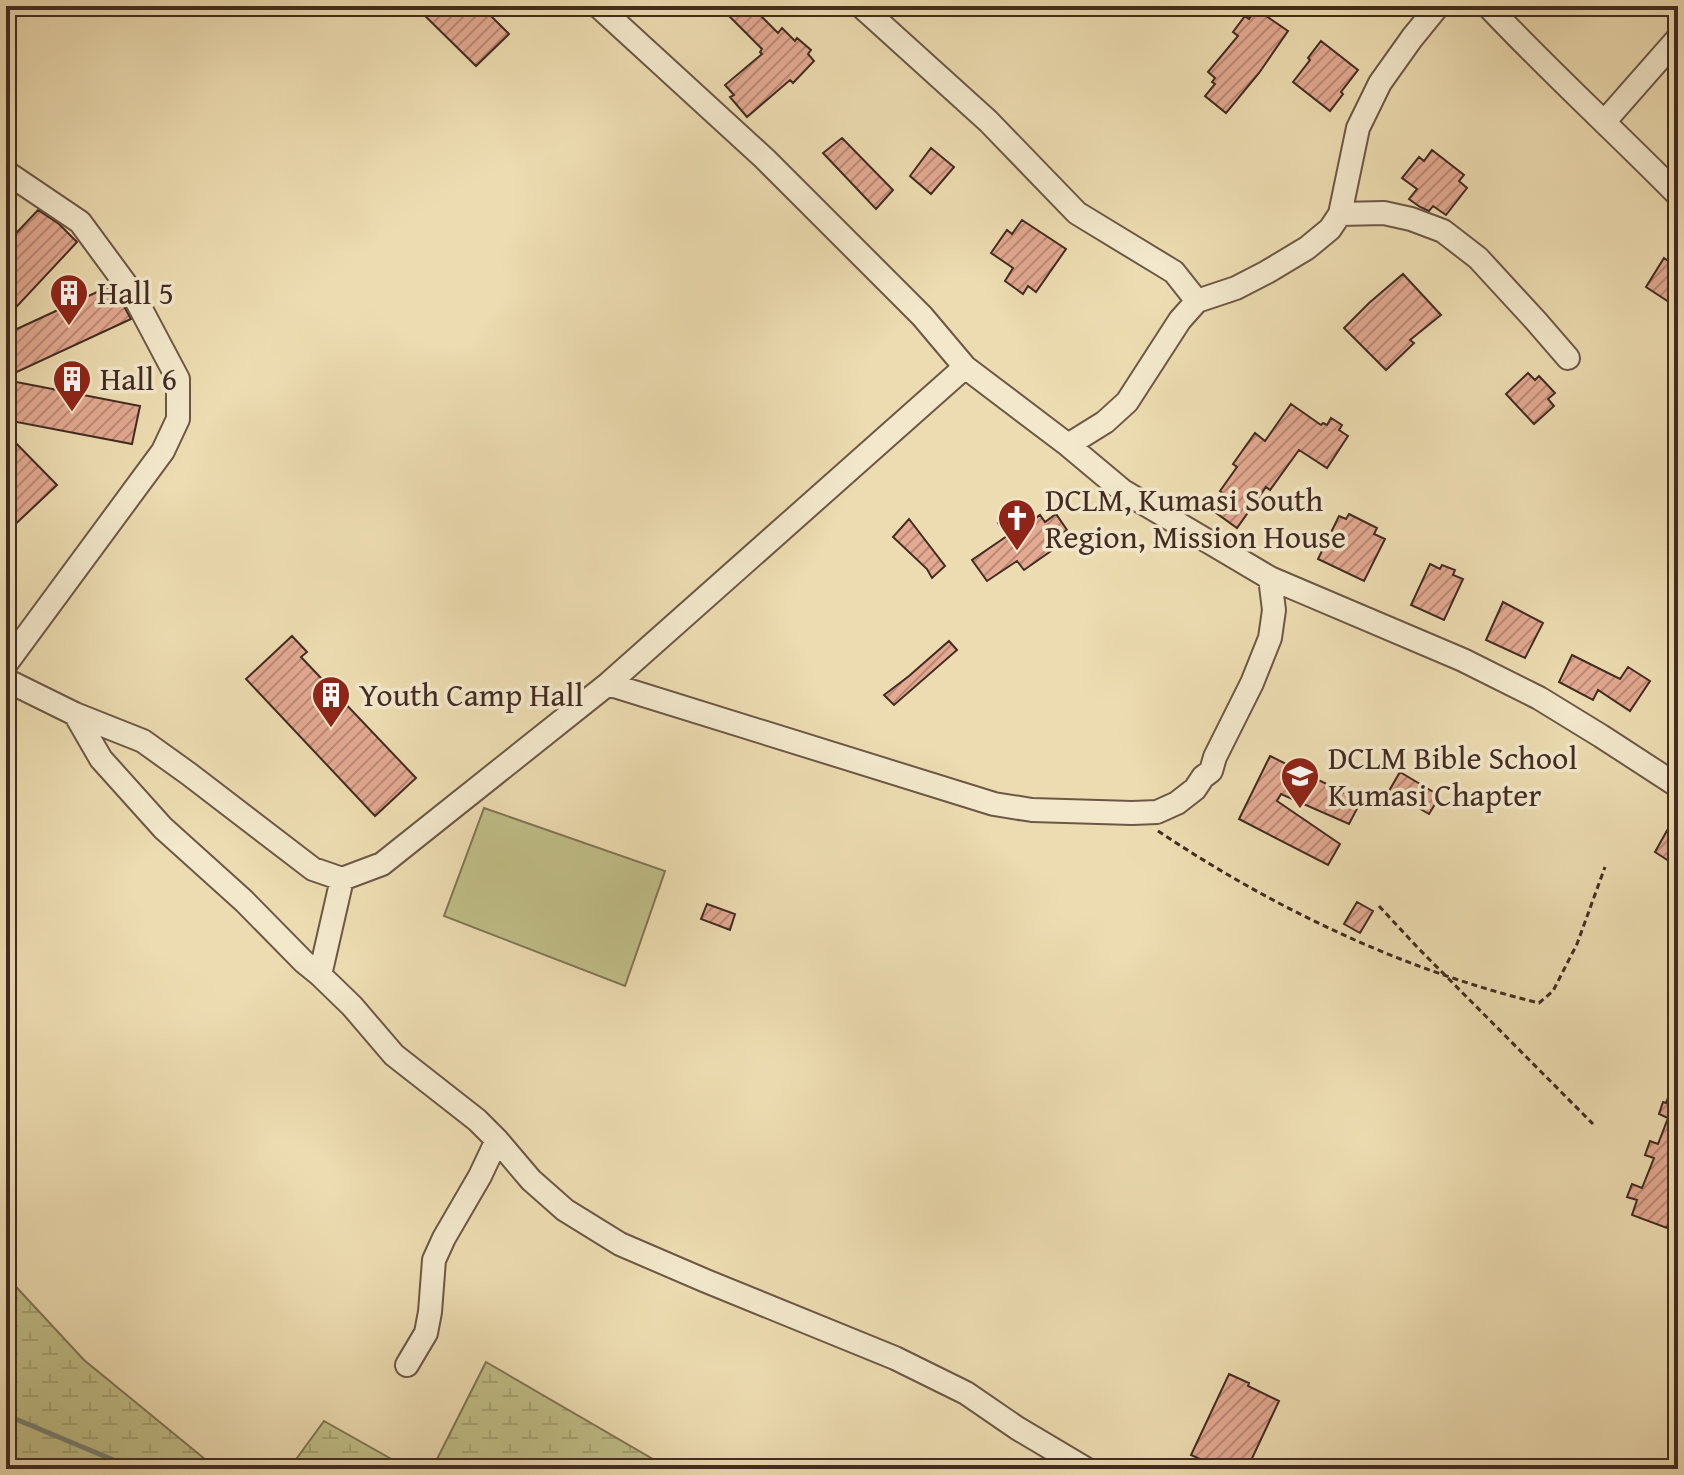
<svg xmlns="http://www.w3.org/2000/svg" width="1684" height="1475" viewBox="0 0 1684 1475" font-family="'Gentium Book Plus',serif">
<defs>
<pattern id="wetland-marsh" width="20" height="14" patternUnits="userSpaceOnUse" patternTransform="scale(2)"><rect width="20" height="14" fill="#c0be87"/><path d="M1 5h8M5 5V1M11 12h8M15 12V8" fill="none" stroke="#a6a374"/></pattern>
<pattern id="building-hatch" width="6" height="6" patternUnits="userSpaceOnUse" patternTransform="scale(2)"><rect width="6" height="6" fill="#e3a991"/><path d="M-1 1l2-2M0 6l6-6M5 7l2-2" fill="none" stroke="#ba8a76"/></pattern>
</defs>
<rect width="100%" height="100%" fill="#eddcb1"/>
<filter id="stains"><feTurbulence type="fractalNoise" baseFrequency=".0025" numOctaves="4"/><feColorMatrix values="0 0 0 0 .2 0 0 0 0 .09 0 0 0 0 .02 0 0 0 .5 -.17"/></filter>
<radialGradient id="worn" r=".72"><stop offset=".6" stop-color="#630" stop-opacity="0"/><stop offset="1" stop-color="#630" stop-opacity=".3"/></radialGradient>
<!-- green -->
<path fill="#c0be87" stroke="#817455" stroke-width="2" d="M484 808 665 871 625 986 444 916Z"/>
<!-- wetland -->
<path fill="url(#wetland-marsh)" stroke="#817455" stroke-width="2" d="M6 1276 84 1360 217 1469H6Z
M486 1362 670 1469H432Z
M324 1421 409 1469H289Z"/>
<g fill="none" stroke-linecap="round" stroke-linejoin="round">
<!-- stream -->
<path stroke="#768176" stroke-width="5" d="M6 1415 135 1469"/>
</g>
<!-- building -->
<path fill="url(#building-hatch)" stroke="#422b23" stroke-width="2" d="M415 6H481L509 34 476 66Z
M719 6H751L778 33 782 28 795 41 797 38 811 50 808 54 814 61 793 83 790 80 747 117 730 97 734 95 725 85 762 54 760 52 762 49Z
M1256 9 1288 31 1259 73 1226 113 1205 96 1215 84 1212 82 1215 78 1208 72 1238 36 1233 32 1245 16 1249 19Z
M1321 41 1358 70 1341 92 1343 94 1330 111 1293 82 1310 60 1308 58Z
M842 138 893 190 876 209 823 153Z
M931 148 954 167 931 194 910 176Z
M1432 150 1464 175 1459 181 1467 188 1446 215 1433 206 1429 211 1420 207 1409 199 1417 189 1402 178 1419 157 1424 161Z
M38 210 59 224 77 242 6 318V244Z
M1022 220 1066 249 1036 292 1028 286 1023 294 1005 281 1013 268 991 253 1007 230 1012 234Z
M1664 258 1678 268V308L1646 287Z
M1403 274 1441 315 1410 340 1414 343 1386 370 1344 328 1369 303Z
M110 286 121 301 131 319 6 377V334Z
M1528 373 1535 380 1539 376 1555 393 1548 399 1554 406 1534 424 1506 394Z
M6 380 140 406 132 444 6 420Z
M1291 404 1321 425 1323 423 1327 425 1331 418 1342 425 1339 430 1348 436 1327 468 1299 450 1270 490 1266 487 1237 528 1212 510 1224 494 1220 491 1237 467 1233 464 1255 433 1265 441Z
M6 433 57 485 6 533Z
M1016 510 1026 525 1040 515 1045 522 1056 514 1067 530 1056 537 1061 544 1024 570 1017 561 987 581 972 560 1007 536 998 523Z
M1349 514 1377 528 1374 534 1385 539 1364 581 1318 559 1339 516 1346 519Z
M909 519 945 566 932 578 927 569 893 537Z
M1430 564 1440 569 1442 565 1455 570 1453 575 1463 579 1444 620 1411 605Z
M1503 602 1543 623 1525 658 1486 640Z
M292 636 307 652 301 657 416 778 375 816 246 679Z
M949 641 957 650 894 705 884 695 909 676Z
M1572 655 1620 679 1628 667 1650 681 1630 711 1598 690 1593 700 1559 682Z
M1270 756 1361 801 1349 824 1281 794 1277 801 1340 844 1328 865 1239 819Z
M1400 772 1440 796 1429 814 1389 791Z
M1678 811V867L1655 852Z
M1357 902 1373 911 1360 933 1344 924Z
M707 904 735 914 730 930 701 919Z
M1677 1074 1678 1199 1667 1228 1632 1215 1637 1200 1627 1197 1632 1184 1642 1188 1654 1158 1645 1155 1650 1141 1658 1144 1668 1118 1659 1114 1663 1102 1666 1103Z
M1229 1374 1249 1383 1248 1386 1279 1401 1247 1469H1222L1191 1455Z"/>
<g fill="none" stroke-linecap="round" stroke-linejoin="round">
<!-- minor casing -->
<g stroke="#6d5746" stroke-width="26">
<path id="minor" d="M598 6 765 159 922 316 965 367 1068 445 1123 491 1270 578 1463 660 1539 698 1601 736 1678 786
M861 6 988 121 1077 213 1174 272 1197 301
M1488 6C1549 71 1615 131 1678 195
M1605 121 1678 38
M6 172 80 222 133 294 178 379V419L163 451 6 664
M1340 214 1384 213 1411 219 1443 231 1478 258 1536 321 1568 358
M1068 445 1105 422 1127 402 1180 320 1197 301 1236 288 1267 272 1307 248 1330 229 1340 214 1358 128 1380 83 1412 38 1438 6
M6 680 75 714 143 741 189 774 313 869 342 879 382 864 608 684 965 367
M608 684 994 804 1032 810 1132 813 1157 812 1177 803 1195 789 1203 777 1211 771 1215 757 1252 683 1270 638 1274 610 1270 578
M75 714 101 759 163 828 244 901 304 962 320 975 352 1006 394 1055 477 1120 497 1140 531 1180 565 1210 620 1244 706 1281 895 1358 966 1393 1017 1428 1086 1469
M320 975 342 879
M407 1365 426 1333 430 1312 434 1260 444 1238 480 1176 497 1140"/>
</g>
<!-- path -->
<path stroke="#422b23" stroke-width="3" stroke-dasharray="6 4" stroke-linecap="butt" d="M1158 831C1275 909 1403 970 1539 1003L1553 991 1577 944 1605 867
M1379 906 1418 948 1593 1124"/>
<!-- minor -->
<use href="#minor" stroke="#f3e8cc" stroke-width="22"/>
</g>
<!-- icons -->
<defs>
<g id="building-pin" transform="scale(2)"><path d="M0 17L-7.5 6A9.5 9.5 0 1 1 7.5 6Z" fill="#8f2418" stroke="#f3e8cc"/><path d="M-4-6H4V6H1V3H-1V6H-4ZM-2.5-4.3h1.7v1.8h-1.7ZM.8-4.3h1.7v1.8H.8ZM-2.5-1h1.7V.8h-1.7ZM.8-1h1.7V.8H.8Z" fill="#fff"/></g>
<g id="church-pin" transform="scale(2)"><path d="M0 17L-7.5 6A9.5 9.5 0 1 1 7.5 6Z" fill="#8f2418" stroke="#f3e8cc"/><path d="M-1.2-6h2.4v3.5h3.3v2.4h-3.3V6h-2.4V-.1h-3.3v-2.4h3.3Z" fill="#fff"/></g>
<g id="school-pin" transform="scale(2)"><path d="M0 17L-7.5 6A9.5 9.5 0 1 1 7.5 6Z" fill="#8f2418" stroke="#f3e8cc"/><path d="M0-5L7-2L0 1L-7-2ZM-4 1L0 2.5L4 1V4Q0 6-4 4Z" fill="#fff"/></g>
</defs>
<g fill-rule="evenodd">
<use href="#building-pin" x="69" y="293"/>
<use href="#building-pin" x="72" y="379"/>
<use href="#church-pin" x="1017" y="518"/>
<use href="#building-pin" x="331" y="695"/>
<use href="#school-pin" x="1300" y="776"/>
</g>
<g text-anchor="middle" stroke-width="7" stroke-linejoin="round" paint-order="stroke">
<!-- poi labels -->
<g font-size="32" fill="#422b23" stroke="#f3e8cc" text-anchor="start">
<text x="97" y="304">Hall 5</text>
<text x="100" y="390">Hall 6</text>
<text x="1045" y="511">DCLM, Kumasi South<tspan x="1045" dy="37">Region, Mission House</tspan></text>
<text x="359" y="706">Youth Camp Hall</text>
<text x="1328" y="769">DCLM Bible School<tspan x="1328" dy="37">Kumasi Chapter</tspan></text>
</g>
</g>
<!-- margin -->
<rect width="1684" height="1475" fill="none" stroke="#eddcb1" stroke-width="32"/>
<rect x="8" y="8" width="1668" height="1459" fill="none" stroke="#422b23" stroke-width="4"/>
<rect x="16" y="16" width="1652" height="1443" fill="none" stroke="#422b23" stroke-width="2"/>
<rect width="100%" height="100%" filter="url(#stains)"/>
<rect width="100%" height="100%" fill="url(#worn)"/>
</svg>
